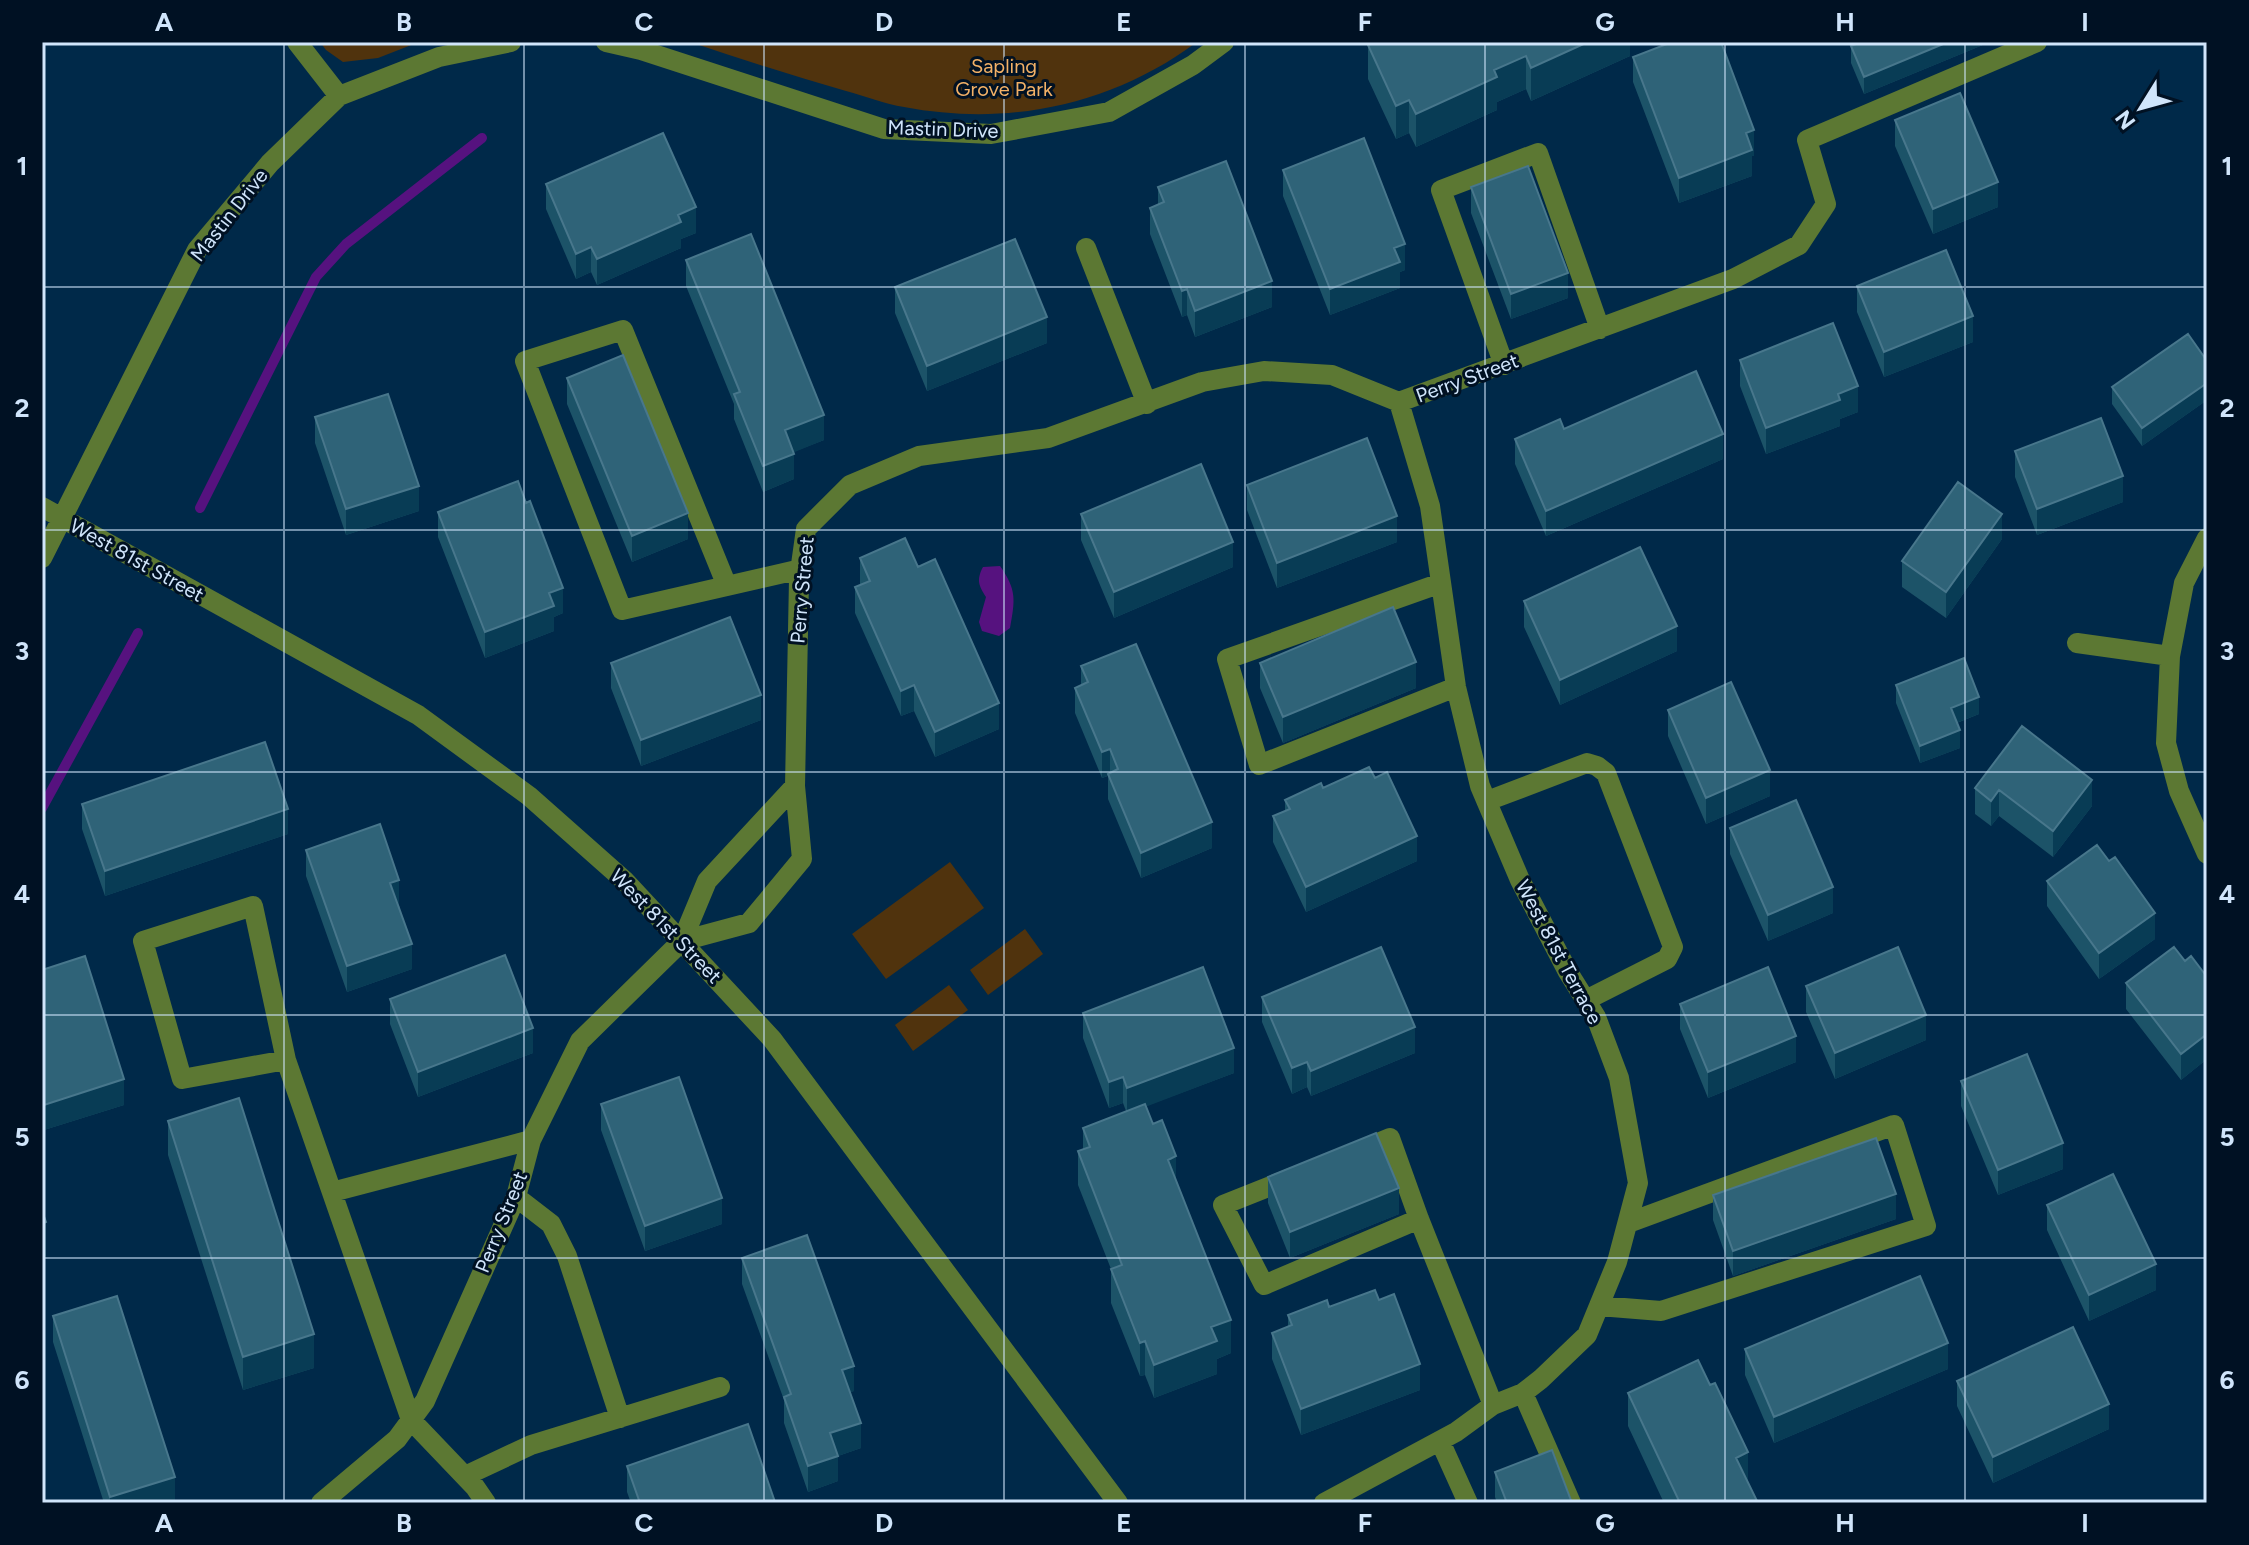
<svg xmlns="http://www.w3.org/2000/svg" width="2249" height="1545" viewBox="0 0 2249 1545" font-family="Figtree,sans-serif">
<rect width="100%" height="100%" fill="#002949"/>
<!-- green -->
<path fill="#50330d" d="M320 42H419L378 58 343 62 326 50Z
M690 42H1197C1112 105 1009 127 904 107 885 104 865 96 846 91 793 76 741 59 690 42Z
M950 862 984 908 886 979 852 934Z
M1025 929 1043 954 988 995 970 970Z
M949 985 968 1010 913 1051 895 1025Z"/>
<!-- water -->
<path fill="#56127f" d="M1000 566C1017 590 1015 600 1010 628L999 636 982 631 979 622 986 597C979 586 976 580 983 567Z"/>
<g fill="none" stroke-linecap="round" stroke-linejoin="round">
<!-- stream -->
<path stroke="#56127f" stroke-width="10" d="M200 508 316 277 346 244 482 138
M42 808 138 633"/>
<!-- minor -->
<path stroke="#5c7833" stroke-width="20" d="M297 42 339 96
M606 42 641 50 884 129 991 134 1109 112 1193 65 1224 42
M1086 248 1147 404
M1504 365 1441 190 1538 153 1600 329
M42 507 418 715 529 796 625 881 772 1039 1118 1503
M2207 538 2184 583 2170 656 2166 743 2179 791 2207 854
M42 558 197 250 270 163 339 96 439 57 511 42
M1441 583 1227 659 1259 765 1456 687
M727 586 623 330 525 361 622 610 801 569
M2077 643 2170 656
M1487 801 1587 763 1597 766 1606 773 1673 947 1667 959 1586 1000
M682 941 749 923 802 859 795 786 799 579 806 529 850 485 919 456 1048 438 1202 382 1264 371 1332 375 1399 402 1733 279 1799 245 1826 204 1807 140 2037 42
M286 1060 253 906 143 941 182 1079 286 1060 411 1420 475 1487 486 1503
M1356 1152 1390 1138 1419 1219 1493 1405
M1293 1177 1223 1205 1264 1285 1419 1219
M332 1192 531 1140
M516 1197 551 1224 567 1256 620 1418
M1599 1306 1661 1311 1926 1226 1894 1125 1628 1223
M1523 1393 1571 1503
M1440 1441 1468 1503
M465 1476 531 1445 720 1387
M321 1503 397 1439 425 1401 516 1197 531 1140 580 1041 682 941 707 881 795 786
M1324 1503 1456 1432 1493 1405 1523 1393 1541 1379 1587 1335 1617 1262 1638 1183 1619 1078 1596 1017 1568 972 1520 880 1480 786 1456 687 1430 506 1399 402"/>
</g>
<!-- wall -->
<path fill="#1c5368" d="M1630 42V56L1531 101 1526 89 1497 102V110L1416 147 1409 133 1396 139 1368 79V45Z
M1861 42H1990L1864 94 1851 63V46Z
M1633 57 1754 156H1752V176L1679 203 1633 82Z
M1895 120 1998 207 1933 234 1895 146Z
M1283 170 1405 270 1400 272V288L1330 315 1283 196Z
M546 184 696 233 681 239V248L597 285 591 272 576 279 546 209Z
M1158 187 1272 307 1195 337 1187 315 1182 317 1150 234V208L1158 205Z
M1471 187 1568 298 1511 319 1471 213Z
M686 260 824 440 793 452 794 479 763 492 734 419V404L686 286Z
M1857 286 1973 342 1884 377 1857 312Z
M895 287 1047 343 927 391 895 313Z
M1740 360 1858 412 1840 419V426L1766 454 1740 386Z
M2207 361V400L2142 446 2112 404V387Z
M567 378 688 539 632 562 567 404Z
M315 417 419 511 346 535 315 443Z
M1564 429 1723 459 1546 536 1515 464V439Z
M2015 451 2123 502 2037 535 2015 477Z
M1247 485 1397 542 1277 588 1247 510Z
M438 512 563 613 554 617V631L485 658 438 537Z
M1081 514 1233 567 1114 618 1081 540Z
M2002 539 1946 618 1902 587V561Z
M860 558 918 567 999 729 935 757 914 711 901 716 855 613V587L860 585Z
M1524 601 1677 651 1560 705 1524 627Z
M611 663 761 720 641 766 611 688Z
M1260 663 1416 688 1283 743 1260 688Z
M1081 666 1212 848 1141 878 1108 799V776L1102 778 1075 713V688L1081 685Z
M1896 685 1979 714 1957 723 1960 748 1920 763 1896 703Z
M1668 710 1770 796 1706 824 1668 736Z
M2022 726 2092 806 2053 857 1999 816 1991 826 1975 814V788Z
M1323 788 1417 861 1306 912 1273 842V816L1285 811V800Z
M82 804 288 834 105 896 82 829Z
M1730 828 1833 913 1768 941 1730 854Z
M306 850 399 905 412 969 347 992 306 876Z
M2047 881 2155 939 2099 979 2047 906Z
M2185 961 2207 977V1059L2181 1080 2126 1009V983Z
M42 970 124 1105 44 1130 42 1124Z
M1806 986 1926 1040 1835 1079 1806 1012Z
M1262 997 1415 1053 1311 1096 1307 1087 1292 1094 1262 1022Z
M390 999 533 1053 418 1097 390 1024Z
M1680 1004 1796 1062 1708 1098 1680 1029Z
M1083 1013 1234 1073 1146 1106 1176 1181 1231 1353 1217 1359V1374L1154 1398 1145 1375 1140 1376 1111 1303V1269L1078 1185V1151L1083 1149V1128L1126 1111 1123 1103 1109 1108 1083 1038Z
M1961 1081 2063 1169 1998 1195 1961 1106Z
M601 1104 722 1224 645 1251 601 1130Z
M168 1121 314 1368 243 1390 168 1155Z
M1268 1177 1399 1214 1290 1258 1268 1203Z
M1713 1195 1896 1219 1733 1276 1713 1220Z
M2047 1205 2156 1290 2089 1321 2047 1230Z
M742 1258 854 1391 850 1392 861 1448 838 1456V1481L808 1492 784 1423V1400L742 1284Z
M1379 1300 1420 1390 1301 1435 1272 1359V1333L1288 1327V1315L1329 1307Z
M53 1316 175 1502 104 1503 53 1342Z
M1745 1349 1948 1369 1774 1443 1745 1375Z
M1957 1381 2109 1429 1993 1483 1957 1406Z
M1628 1393 1748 1482 1758 1503H1664L1628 1426Z
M627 1466 775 1503H631L627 1492Z
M1495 1472 1572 1503H1497L1495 1497Z"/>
<!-- shaded-wall -->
<path fill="#083c55" d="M1588 42H1630V56L1531 101V68Z
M1948 42H1990L1864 94V77Z
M1526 56V89L1497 102V110L1416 147V114L1494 70Z
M1409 100V133L1396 139V106Z
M1754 130V156H1752V176L1679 203V178L1746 133Z
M1998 182V207L1933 234V209Z
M696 207V233L681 239V248L597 285V259L678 215Z
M1405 244V270L1400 272V288L1330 315V289L1394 248Z
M591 247V272L576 279V254Z
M1568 273V298L1511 319V294Z
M1272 281V307L1195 337V311Z
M1187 289V315L1182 317V291Z
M1973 316V342L1884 377V352Z
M1047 317V343L927 391V366Z
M2207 383V400L2142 446V428Z
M1858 386V412L1840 419V426L1766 454V428L1838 394Z
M824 415V440L785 456V430Z
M1723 434V459L1546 536V511Z
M794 454V479L763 492V466Z
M2123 476V502L2037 535V509Z
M419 486V511L346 535V509Z
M688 513V539L632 562V536Z
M2002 514V539L1946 618V592Z
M1397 516V542L1277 588V563Z
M1233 542V567L1114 618V592Z
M563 588V613L554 617V631L485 658V632L549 593Z
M1677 626V651L1560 705V680Z
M1416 662V688L1283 743V717Z
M914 685V711L901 716V691Z
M761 695V720L641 766V740Z
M1979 697V714L1951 725V708Z
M999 703V729L935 757V732Z
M1960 730V748L1920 763V746Z
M1110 749V775L1102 778V752Z
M1770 770V796L1706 824V798Z
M2092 780V806L2053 857V831Z
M1999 790V816L1991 826V801Z
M288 809V834L105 896V871Z
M1212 822V848L1141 878V853Z
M1417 836V861L1306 912V887Z
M399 880V905L390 883Z
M1833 887V913L1768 941V915Z
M2155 913V939L2099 979V953Z
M412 944V969L347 992V966Z
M1926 1015V1040L1835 1079V1053Z
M1415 1027V1053L1311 1096V1071Z
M533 1028V1053L418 1097V1072Z
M2207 1034V1059L2181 1080V1054Z
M1796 1036V1062L1708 1098V1072Z
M1234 1048V1073L1127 1114V1088Z
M1307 1062V1087L1292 1094V1068Z
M1123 1077V1103L1109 1108V1082Z
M124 1079V1105L44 1130V1105Z
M2063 1143V1169L1998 1195V1170Z
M1176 1156V1189L1168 1160Z
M1399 1188V1214L1290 1258V1232Z
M1896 1194V1219L1733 1276V1251Z
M722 1198V1224L645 1251V1226Z
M46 1222V1256L42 1257V1224Z
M2156 1264V1290L2089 1321V1295Z
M1231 1320V1353L1217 1359V1374L1154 1398V1365L1211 1327Z
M314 1334V1368L243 1390V1357Z
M1145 1341V1375L1140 1376V1343Z
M1948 1343V1369L1774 1443V1417Z
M1420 1364V1390L1301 1435V1409Z
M854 1366V1391L842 1395V1370Z
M2109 1404V1429L1993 1483V1457Z
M861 1423V1448L838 1456V1481L808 1492V1466L830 1433Z
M1748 1452V1486L1736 1458Z
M175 1477V1502L110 1503V1497Z"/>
<!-- building -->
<path fill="#2f6378" stroke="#48778c" stroke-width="2" d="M1375 42H1588L1531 68 1526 56 1494 70 1497 77 1416 114 1409 100 1396 106 1368 45Z
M1672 42H1721L1754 130 1746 133 1752 150 1679 178 1633 57Z
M1861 42H1948L1864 77 1851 46Z
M1960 93 1998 182 1933 209 1895 120Z
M663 133 696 207 678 215 681 222 597 259 591 247 576 254 546 184Z
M1364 138 1405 244 1394 248 1400 262 1330 289 1283 170Z
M1226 161 1272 281 1195 311 1187 289 1182 291 1150 208 1164 202 1158 187Z
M1528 166 1568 273 1511 294 1471 187Z
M751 234 824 415 785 430 794 454 763 466 734 394 740 392 686 260Z
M1015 239 1047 317 927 366 895 287Z
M1946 250 1973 316 1884 352 1857 286Z
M1833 323 1858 386 1838 394 1840 400 1766 428 1740 360Z
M2188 334 2207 361V383L2142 428 2112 387Z
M623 355 688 513 632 536 567 378Z
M1696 371 1723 434 1546 511 1515 439 1560 419 1564 429Z
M388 394 419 486 346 509 315 417Z
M2101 418 2123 476 2037 509 2015 451Z
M1367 438 1397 516 1277 563 1247 485Z
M1201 464 1233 542 1114 592 1081 514Z
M518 481 526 503 530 501 563 588 549 593 554 606 485 632 438 512Z
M1958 482 2002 514 1946 592 1902 561Z
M905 538 918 567 935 559 999 703 935 732 914 685 901 691 855 587 870 581 860 558Z
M1640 547 1677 626 1560 680 1524 601Z
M1393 607 1416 662 1283 717 1260 663Z
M730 617 761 695 641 740 611 663Z
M1136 644 1212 822 1141 853 1108 774 1118 769 1110 749 1102 752 1075 688 1088 682 1081 666Z
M1964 658 1979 697 1951 708 1960 730 1920 746 1896 685Z
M1731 682 1770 770 1706 798 1668 710Z
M2022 726 2092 780 2053 831 1999 790 1991 801 1975 788Z
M265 742 288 809 105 871 82 804Z
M1369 767 1375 778 1387 772 1417 836 1306 887 1273 816 1290 809 1285 800 1321 783 1323 788Z
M1796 800 1833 887 1768 915 1730 828Z
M380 824 399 880 390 883 412 944 347 966 306 850Z
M2097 845 2109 861 2115 857 2155 913 2099 953 2047 881Z
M1381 947 1415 1027 1311 1071 1307 1062 1292 1068 1262 997Z
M1898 947 1926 1015 1835 1053 1806 986Z
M2174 947 2185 961 2191 956 2207 977V1034L2181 1054 2126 983Z
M505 955 533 1028 418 1072 390 999Z
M85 956 124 1079 44 1105 42 1098V970Z
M1203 967 1234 1048 1127 1088 1123 1077 1109 1082 1083 1013Z
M1768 967 1796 1036 1708 1072 1680 1004Z
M2027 1054 2063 1143 1998 1170 1961 1081Z
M679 1077 722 1198 645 1226 601 1104Z
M239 1098 314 1334 243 1357 168 1121Z
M1145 1104 1153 1124 1162 1120 1176 1156 1168 1160 1231 1320 1211 1327 1217 1341 1154 1365 1145 1341 1140 1343 1111 1269 1122 1265 1078 1151 1090 1147 1083 1128Z
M1376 1133 1399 1188 1290 1232 1268 1177Z
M1876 1138 1896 1194 1733 1251 1713 1195Z
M2113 1174 2156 1264 2089 1295 2047 1205Z
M42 1211 46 1222 42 1224Z
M807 1235 854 1366 842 1370 861 1423 830 1433 838 1456 808 1466 784 1397 791 1394 742 1258Z
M1920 1276 1948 1343 1774 1417 1745 1349Z
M1375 1290 1379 1300 1394 1294 1420 1364 1301 1409 1272 1333 1292 1325 1288 1315 1327 1300 1329 1307Z
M117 1296 175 1477 110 1497 53 1316Z
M2073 1327 2109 1404 1993 1457 1957 1381Z
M1698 1360 1710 1385 1715 1383 1748 1452 1736 1458 1758 1503H1680L1628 1393Z
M748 1424 775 1502 640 1503 627 1466Z
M1552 1450 1572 1503H1507L1495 1472Z"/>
<!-- grid -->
<path fill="none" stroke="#d0e5fb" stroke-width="2" stroke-opacity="0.55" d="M284 42V1503M524 42V1503M764 42V1503M1004 42V1503M1245 42V1503M1485 42V1503M1725 42V1503M1965 42V1503M42 287H2207M42 530H2207M42 772H2207M42 1015H2207M42 1258H2207"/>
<g text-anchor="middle" stroke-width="6" stroke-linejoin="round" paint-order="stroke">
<!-- park labels -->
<g font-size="20" fill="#f2b167" stroke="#001123">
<text x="1004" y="73">Sapling<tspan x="1004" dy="23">Grove Park</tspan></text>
</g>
<!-- street labels -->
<g font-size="20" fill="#d0e5fb" stroke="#001123">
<text transform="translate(943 129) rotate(2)" y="7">Mastin Drive</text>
<text transform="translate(229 215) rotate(-52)" y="7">Mastin Drive</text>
<text transform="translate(1467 378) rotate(-20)" y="7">Perry Street</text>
<text transform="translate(137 560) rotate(29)" y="7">West 81st Street</text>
<text transform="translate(802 590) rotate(-85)" y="7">Perry Street</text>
<text transform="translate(666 926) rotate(46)" y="7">West 81st Street</text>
<text transform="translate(1559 952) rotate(62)" y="7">West 81st Terrace</text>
<text transform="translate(501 1222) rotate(-68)" y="7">Perry Street</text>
</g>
</g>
<!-- border -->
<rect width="2249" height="1545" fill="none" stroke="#001123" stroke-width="88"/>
<!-- north arrow -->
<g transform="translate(2141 108) rotate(233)" stroke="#001123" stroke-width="6" paint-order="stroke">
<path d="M0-6L14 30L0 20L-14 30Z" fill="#d0e5fb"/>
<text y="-12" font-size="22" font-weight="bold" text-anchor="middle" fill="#d0e5fb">N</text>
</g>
<rect x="44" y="44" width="2161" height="1457" fill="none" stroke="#d0e5fb" stroke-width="3"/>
<g font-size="26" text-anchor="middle" font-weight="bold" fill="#d0e5fb">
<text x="164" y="31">A</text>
<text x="404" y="31">B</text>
<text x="644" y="31">C</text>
<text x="884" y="31">D</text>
<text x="1124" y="31">E</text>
<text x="1365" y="31">F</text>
<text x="1605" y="31">G</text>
<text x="1845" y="31">H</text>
<text x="2085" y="31">I</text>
<text x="22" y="175">1</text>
<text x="2227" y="175">1</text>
<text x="22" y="417">2</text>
<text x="2227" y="417">2</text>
<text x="22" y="660">3</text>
<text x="2227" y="660">3</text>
<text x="22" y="903">4</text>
<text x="2227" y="903">4</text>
<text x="22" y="1146">5</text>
<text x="2227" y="1146">5</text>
<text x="22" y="1389">6</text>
<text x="2227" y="1389">6</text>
<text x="164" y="1532">A</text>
<text x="404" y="1532">B</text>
<text x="644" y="1532">C</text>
<text x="884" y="1532">D</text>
<text x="1124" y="1532">E</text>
<text x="1365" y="1532">F</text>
<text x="1605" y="1532">G</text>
<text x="1845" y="1532">H</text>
<text x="2085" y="1532">I</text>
</g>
</svg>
